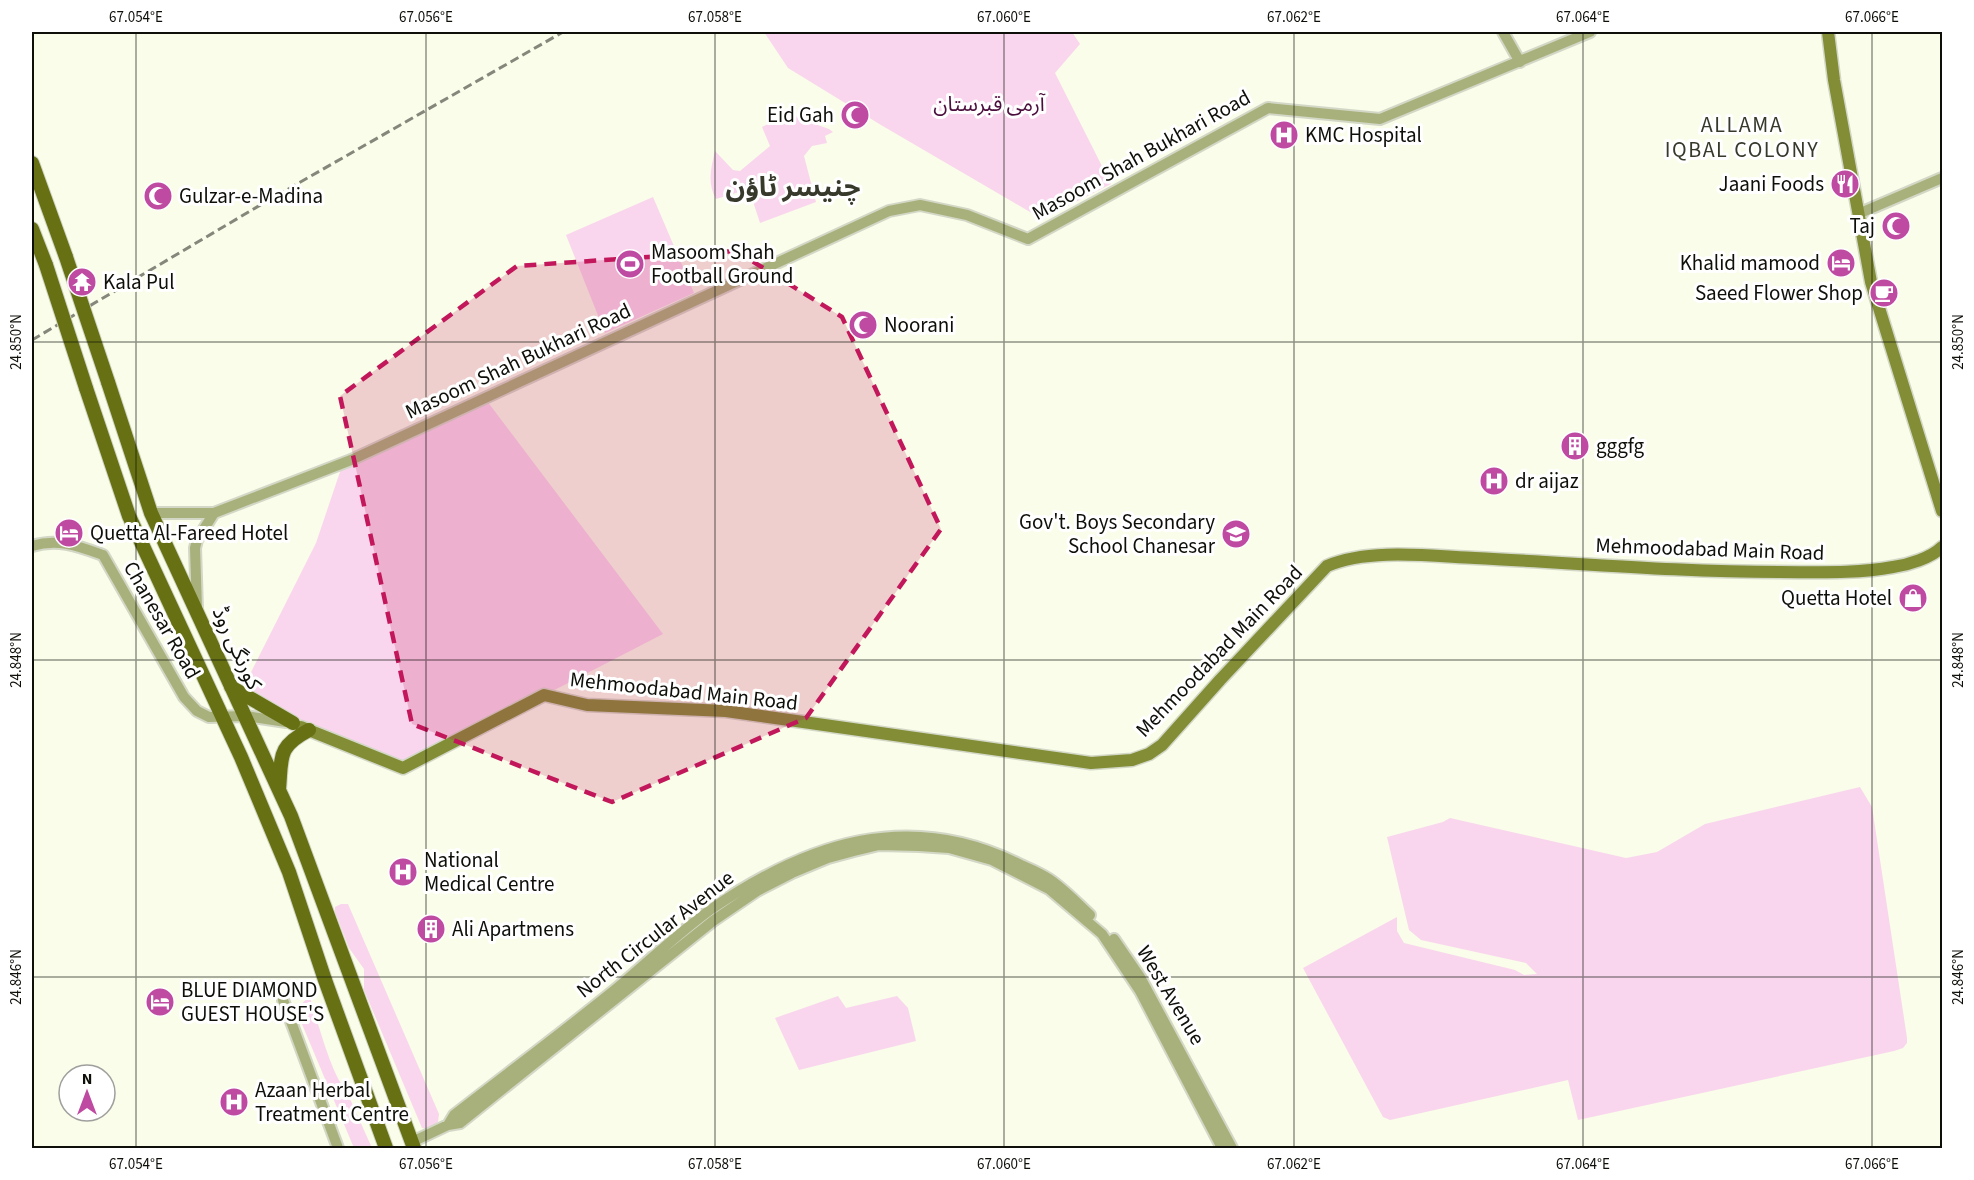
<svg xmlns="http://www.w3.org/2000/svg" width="1974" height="1180" viewBox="0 0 1974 1180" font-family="'Source Sans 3','Noto Sans Arabic',sans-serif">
<rect width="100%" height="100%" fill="#f9fdea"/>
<!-- green -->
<path fill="#f9d6ed" d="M764 32H1072L1080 44 1055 73 1111 184 1042 219 881 125 788 68Z
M792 112 798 118 829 129 833 132 825 136 827 143 812 146 804 156 816 202 760 223 749 189 716 199C707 183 711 168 715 151L733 170 740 171 770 146 762 127Z
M653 197 694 293 605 333 566 235Z
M484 397 663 634 403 768 283 720 241 692 316 543 343 463Z
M1860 787 1872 807 1907 1038V1043L1903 1048 1894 1051 1578 1120 1568 1080 1390 1120 1383 1117 1303 968 1397 917V931L1404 943 1515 970 1524 975 1537 974 1526 963 1421 940 1409 930 1387 837 1443 822 1450 818 1626 858 1657 852 1705 824Z
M341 904H348L439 1114 438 1122 428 1129 422 1128 364 990V969L349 948 335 912V907Z
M838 996 846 1008 897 996 908 1008 916 1041 799 1070 775 1018Z
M310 998C317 1019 332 1077 346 1090L372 1148H354L299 1017C299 1008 301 1001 310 998Z"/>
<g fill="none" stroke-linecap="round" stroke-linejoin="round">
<!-- tertiary casing -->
<g stroke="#d3d7c6" stroke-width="14">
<path id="tertiary" d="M1503 32 1520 62
M1858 214 1942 178
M151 513H214L351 460 889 211 920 205 967 215 1028 239 1268 108 1380 119 1590 32
M32 546C58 538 78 546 103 555L184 697 197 711 209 717 246 716 286 722
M197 609 195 548 197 540 214 513
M1114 939 1140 977 1232 1148
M283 1000 338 1148
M448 1125 454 1115C508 1073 563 1032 616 989 647 963 677 934 710 910 807 843 909 808 1021 865 1030 869 1040 873 1049 879 1064 889 1077 903 1090 915
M412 1142 448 1125 460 1123 713 921 757 891 792 873 828 858 854 851 879 845 919 846 949 848 992 860 1049 889 1102 934 1140 991 1222 1148"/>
</g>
<!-- secondary casing -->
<g stroke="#d3d7c6" stroke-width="15">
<path id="secondary" d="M1828 32 1834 80 1871 282 1942 511
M301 727 403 768 544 695 587 705 726 711 1091 763 1132 760 1149 754 1162 745 1220 680 1327 566C1368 548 1431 556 1475 558 1577 563 1678 572 1779 572 1817 572 1855 574 1893 567 1908 565 1931 558 1942 547"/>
</g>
<!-- primary casing -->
<g stroke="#d3d7c6" stroke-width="16">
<path id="primary" d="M32 163 66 257
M32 229 46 265
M108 382 151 513 291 816 414 1148
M86 388 129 516 241 757 289 872 325 980 386 1148
M231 687 293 723
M279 790C282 756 277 747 309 730"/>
</g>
<!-- tertiary -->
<use href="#tertiary" stroke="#a8b17b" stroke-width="10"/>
<!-- secondary -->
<use href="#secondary" stroke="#828d36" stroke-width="12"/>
<!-- primary -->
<use href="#primary" stroke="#677114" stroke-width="14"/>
<!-- rail -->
<path stroke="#85877b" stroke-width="3" stroke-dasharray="9 4.5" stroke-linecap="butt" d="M32 340 262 204 563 32"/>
<!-- primary-bridge casing -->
<g stroke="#d3d7c6" stroke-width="16" stroke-linecap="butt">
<path id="primary-bridge" d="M66 257 108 382
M46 265 86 388"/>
</g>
<!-- primary-bridge -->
<use href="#primary-bridge" stroke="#677114" stroke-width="14"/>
</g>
<!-- marked area -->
<path fill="#c2185b" fill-opacity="0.2" stroke="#c2185b" stroke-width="4.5" stroke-dasharray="12 8" stroke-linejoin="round" d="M736 251 842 317 941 529 806 718 612 802 412 724 340 396 517 266Z"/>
<!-- ticks -->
<path fill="none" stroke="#0e0f09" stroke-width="1.5" stroke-opacity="0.45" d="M136 32V1148M426 32V1148M715 32V1148M1004 32V1148M1294 32V1148M1583 32V1148M1872 32V1148M32 342H1942M32 660H1942M32 977H1942"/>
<!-- icons -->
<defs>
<g id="mosque-disc" transform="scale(1.5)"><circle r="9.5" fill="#bf4aa2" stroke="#fff"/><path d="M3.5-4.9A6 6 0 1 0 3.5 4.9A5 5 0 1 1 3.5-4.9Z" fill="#fff"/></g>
<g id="hospital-disc" transform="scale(1.5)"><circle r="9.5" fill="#bf4aa2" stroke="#fff"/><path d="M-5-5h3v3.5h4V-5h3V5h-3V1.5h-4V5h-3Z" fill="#fff"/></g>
<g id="restaurant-disc" transform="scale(1.5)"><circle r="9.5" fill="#bf4aa2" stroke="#fff"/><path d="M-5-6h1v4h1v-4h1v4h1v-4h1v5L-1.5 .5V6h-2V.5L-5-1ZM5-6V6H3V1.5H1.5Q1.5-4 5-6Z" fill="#fff"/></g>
<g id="hotel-disc" transform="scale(1.5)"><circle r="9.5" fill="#bf4aa2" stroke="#fff"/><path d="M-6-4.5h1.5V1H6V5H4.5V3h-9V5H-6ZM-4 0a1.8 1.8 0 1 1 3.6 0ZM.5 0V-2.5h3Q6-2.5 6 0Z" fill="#fff"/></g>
<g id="stadium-disc" transform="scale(1.5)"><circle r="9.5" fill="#bf4aa2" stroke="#fff"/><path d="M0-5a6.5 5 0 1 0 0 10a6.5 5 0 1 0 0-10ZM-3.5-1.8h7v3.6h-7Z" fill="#fff"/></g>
<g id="temple-disc" transform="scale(1.5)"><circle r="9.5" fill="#bf4aa2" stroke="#fff"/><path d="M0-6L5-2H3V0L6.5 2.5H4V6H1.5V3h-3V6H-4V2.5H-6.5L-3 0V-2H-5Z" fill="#fff"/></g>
<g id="cafe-disc" transform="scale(1.5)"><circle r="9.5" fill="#bf4aa2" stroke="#fff"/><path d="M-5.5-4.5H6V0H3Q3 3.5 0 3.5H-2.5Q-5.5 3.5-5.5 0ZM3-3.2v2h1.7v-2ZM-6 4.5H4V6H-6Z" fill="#fff"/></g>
<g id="building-disc" transform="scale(1.5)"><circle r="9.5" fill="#bf4aa2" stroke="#fff"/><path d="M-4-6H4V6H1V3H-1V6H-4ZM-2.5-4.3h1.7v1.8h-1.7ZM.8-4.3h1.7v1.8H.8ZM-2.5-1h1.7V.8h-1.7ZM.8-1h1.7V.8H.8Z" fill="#fff"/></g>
<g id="school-disc" transform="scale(1.5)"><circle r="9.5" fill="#bf4aa2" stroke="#fff"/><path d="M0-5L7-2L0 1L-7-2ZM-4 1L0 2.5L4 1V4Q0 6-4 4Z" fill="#fff"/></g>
<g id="shop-disc" transform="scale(1.5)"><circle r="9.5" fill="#bf4aa2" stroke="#fff"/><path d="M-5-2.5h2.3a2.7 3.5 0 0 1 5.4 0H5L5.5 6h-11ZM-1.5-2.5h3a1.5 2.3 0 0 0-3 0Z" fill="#fff"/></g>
</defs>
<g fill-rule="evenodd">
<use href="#mosque-disc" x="855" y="115"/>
<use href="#hospital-disc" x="1284" y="135"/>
<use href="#restaurant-disc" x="1845" y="184"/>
<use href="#mosque-disc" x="158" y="196"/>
<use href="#mosque-disc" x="1896" y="226"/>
<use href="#hotel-disc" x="1841" y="263"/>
<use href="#stadium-disc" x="630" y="264"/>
<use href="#temple-disc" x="82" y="282"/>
<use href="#cafe-disc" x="1884" y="293"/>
<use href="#mosque-disc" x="863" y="325"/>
<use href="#building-disc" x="1575" y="446"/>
<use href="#hospital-disc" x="1494" y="481"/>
<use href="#hotel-disc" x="69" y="533"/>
<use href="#school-disc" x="1236" y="534"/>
<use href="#shop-disc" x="1913" y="598"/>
<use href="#hospital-disc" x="403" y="872"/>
<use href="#building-disc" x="431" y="929"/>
<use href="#hotel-disc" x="160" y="1002"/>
<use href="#hospital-disc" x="234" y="1102"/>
</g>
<g text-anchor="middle" stroke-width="6" stroke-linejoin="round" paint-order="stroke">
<!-- park labels -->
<g font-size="21" fill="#4b0e3d" stroke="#fff">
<text x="989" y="111">آرمی قبرستان</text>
</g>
<!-- poi labels -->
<g font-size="21" fill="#0e0f09" stroke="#fff" text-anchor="start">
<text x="834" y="122" text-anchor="end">Eid Gah</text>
<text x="1305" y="142">KMC Hospital</text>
<text x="1824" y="191" text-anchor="end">Jaani Foods</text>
<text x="179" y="203">Gulzar-e-Madina</text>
<text x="1875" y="233" text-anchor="end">Taj</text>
<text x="651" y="259">Masoom Shah<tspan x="651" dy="24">Football Ground</tspan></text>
<text x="1820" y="270" text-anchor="end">Khalid mamood</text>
<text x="103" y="289">Kala Pul</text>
<text x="1863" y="300" text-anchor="end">Saeed Flower Shop</text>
<text x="884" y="332">Noorani</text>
<text x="1596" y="453">gggfg</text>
<text x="1515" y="488">dr aijaz</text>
<text x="1215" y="529" text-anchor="end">Gov't. Boys Secondary<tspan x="1215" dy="24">School Chanesar</tspan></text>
<text x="90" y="540">Quetta Al-Fareed Hotel</text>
<text x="1892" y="605" text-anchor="end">Quetta Hotel</text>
<text x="424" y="867">National<tspan x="424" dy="24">Medical Centre</tspan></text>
<text x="452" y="936">Ali Apartmens</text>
<text x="181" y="997">BLUE DIAMOND<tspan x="181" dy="24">GUEST HOUSE'S</tspan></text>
<text x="255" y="1097">Azaan Herbal<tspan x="255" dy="24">Treatment Centre</tspan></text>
</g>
<!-- street labels -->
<g font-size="21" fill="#0e0f09" stroke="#fff">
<text transform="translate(1141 155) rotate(-29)" y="7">Masoom Shah Bukhari Road</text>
<text transform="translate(518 361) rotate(-25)" y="7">Masoom Shah Bukhari Road</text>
<text transform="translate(1710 549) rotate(2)" y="7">Mehmoodabad Main Road</text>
<text transform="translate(162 620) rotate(60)" y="7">Chanesar Road</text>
<text transform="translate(237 648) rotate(65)" y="7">کورنگی روڈ</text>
<text transform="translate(1219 651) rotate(-46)" y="7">Mehmoodabad Main Road</text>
<text transform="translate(684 691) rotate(6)" y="7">Mehmoodabad Main Road</text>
<text transform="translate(655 934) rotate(-38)" y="7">North Circular Avenue</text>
<text transform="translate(1171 995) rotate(59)" y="7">West Avenue</text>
</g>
<!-- neighbourhood labels -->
<g font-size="22" letter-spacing="1.5" fill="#37392b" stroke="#fff">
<text x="1742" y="132">ALLAMA<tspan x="1742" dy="25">IQBAL COLONY</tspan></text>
</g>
<!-- district labels -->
<g font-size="27" font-weight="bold" fill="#37392b" stroke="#fff">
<text x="793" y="196">چنیسر ٹاؤن</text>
</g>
</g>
<!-- border -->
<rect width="1974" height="1180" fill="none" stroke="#ffffff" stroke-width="66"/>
<!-- north arrow -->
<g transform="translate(87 1093)"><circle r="28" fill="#ffffff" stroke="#9f9f9d" stroke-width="1.5"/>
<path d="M0-4.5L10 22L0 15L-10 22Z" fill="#bf4aa2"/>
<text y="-9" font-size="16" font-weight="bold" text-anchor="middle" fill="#0e0f09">N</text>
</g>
<rect x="33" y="33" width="1908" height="1114" fill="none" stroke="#0e0f09" stroke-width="2"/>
<g font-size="15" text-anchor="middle" fill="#0e0f09">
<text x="136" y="22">67.054°E</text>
<text x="426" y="22">67.056°E</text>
<text x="715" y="22">67.058°E</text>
<text x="1004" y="22">67.060°E</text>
<text x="1294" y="22">67.062°E</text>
<text x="1583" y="22">67.064°E</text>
<text x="1872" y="22">67.066°E</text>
<text transform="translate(16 342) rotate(-90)" y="5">24.850°N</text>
<text transform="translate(1958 342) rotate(-90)" y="5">24.850°N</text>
<text transform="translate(16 660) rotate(-90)" y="5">24.848°N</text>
<text transform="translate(1958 660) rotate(-90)" y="5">24.848°N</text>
<text transform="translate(16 977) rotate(-90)" y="5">24.846°N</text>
<text transform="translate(1958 977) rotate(-90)" y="5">24.846°N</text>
<text x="136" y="1169">67.054°E</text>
<text x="426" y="1169">67.056°E</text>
<text x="715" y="1169">67.058°E</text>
<text x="1004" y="1169">67.060°E</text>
<text x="1294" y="1169">67.062°E</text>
<text x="1583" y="1169">67.064°E</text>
<text x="1872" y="1169">67.066°E</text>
</g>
</svg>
